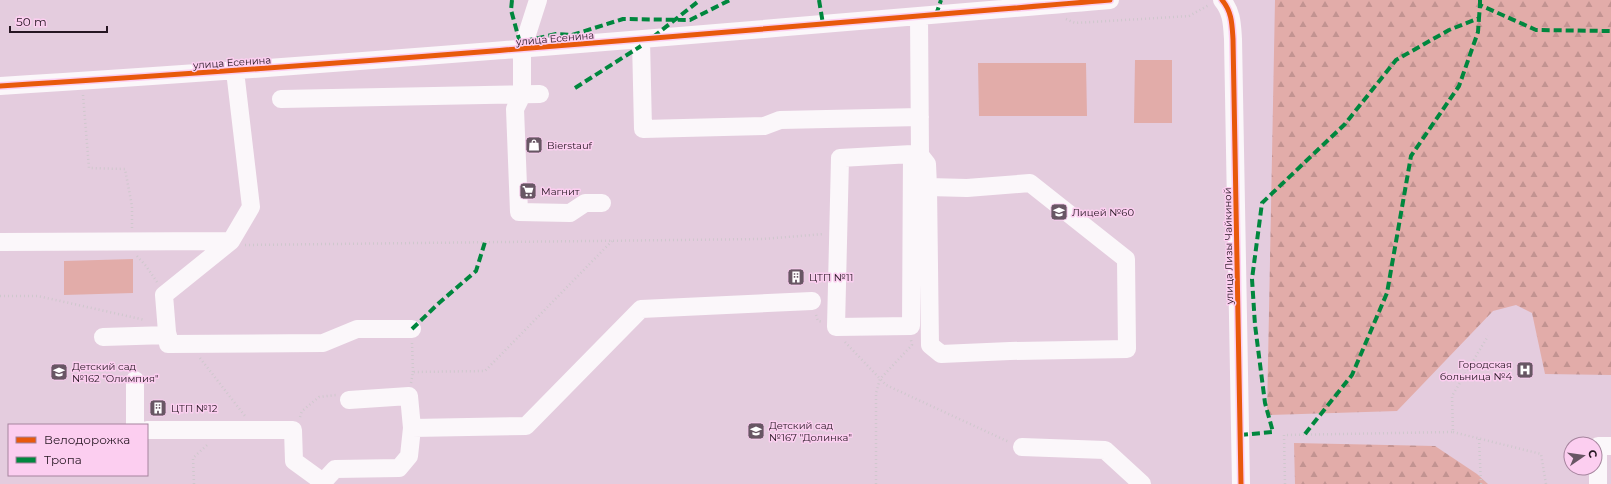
<svg xmlns="http://www.w3.org/2000/svg" width="1611" height="484" viewBox="0 0 1611 484" font-family="Montserrat,sans-serif">
<defs>
<pattern id="forest-firs" width="22" height="20" patternUnits="userSpaceOnUse"><rect width="22" height="20" fill="#e2aca9"/><path d="M5 1l3.5 6h-7zM16 11l3.5 6h-7z" fill="#c29391"/></pattern>
</defs>
<rect width="100%" height="100%" fill="#e4ccde"/>
<!-- forest -->
<path fill="url(#forest-firs)" d="M1275 0H1611V375L1545 374 1532 313 1516 305 1493 311 1397 411 1267 415Z
M1294 443 1435 446 1477 474 1488 484H1295Z"/>
<!-- pitch -->
<path fill="#e2aca9" d="M1135 60H1172V123H1134Z
M978 63H1086L1087 116H979Z
M133 259V293L64 295V261Z"/>
<g fill="none" stroke-linecap="round" stroke-linejoin="round">
<!-- path -->
<path stroke="#cfc8cd" stroke-width="2.5" stroke-dasharray="1 3" stroke-linecap="butt" d="M1066 19 1075 23 1189 16 1209 5
M83 95 89 168 125 169 132 206V228
M245 245 763 239 824 234
M137 256 146 266 157 282
M0 296H38L145 320
M816 315 818 321 823 322
M845 342 886 385 1009 442
M412 343 413 372
M200 358 245 416
M411 383 413 372 485 371 612 241
M300 417 302 411 319 397 336 395
M1453 432 1541 454 1546 484
M1479 439 1481 484
M194 484 193 458 207 445
M876 484V393L880 379 912 345 911 340
M1285 484 1284 435 1453 432 1452 396 1488 336"/>
<!-- minor -->
<path stroke="#fbf7fa" stroke-width="18" d="M538 0 522 50V95L515 109 519 212 570 213 585 203H602
M1222 0C1232 12 1232 24 1233 39L1241 484
M641 40 643 129 764 126 780 120 920 117
M235 71 251 207 231 241 164 295 168 344 323 343 357 329H412
M0 86C370 63 740 31 1110 0
M281 99 540 94
M912 154 840 158 836 327 911 326 912 154 920 155 919 16
M920 155 927 164 928 187 930 345 941 354 1010 351 1127 349 1126 259 1030 183 967 188 928 187
M0 242 231 241
M103 337 168 335
M135 380V425
M349 400 409 396 412 428 526 426 641 309 812 301
M147 430H293L294 461 323 482
M1022 447 1105 450 1142 484
M323 484V482L335 469 399 468 409 456 412 428
M1598 484V446H1611"/>
<!-- quiet -->
<path stroke="#00873e" stroke-width="4" stroke-dasharray="8 4" stroke-linecap="butt" d="M512 0 511 10 522 50
M819 0 823 24
M1480 0V5L1536 30 1611 31
M936 15 941 0
M653 37 700 0
M525 41 556 34 572 35 623 19 690 20 730 0
M575 88 641 46
M412 329 439 303 476 271 485 242
M1305 434 1352 375 1387 293 1411 156 1459 86 1478 32 1479 18
M1240 435 1273 432 1265 403 1255 325 1252 279 1262 203 1345 124 1396 60 1449 30 1479 18 1480 5"/>
<!-- cycleway casing -->
<g stroke="#fccef0" stroke-width="8">
<path id="cycleway" d="M1222 0C1232 12 1232 24 1233 39L1241 484
M0 86C370 63 740 31 1110 0"/>
</g>
<!-- cycleway -->
<use href="#cycleway" stroke="#e8590c" stroke-width="5"/>
</g>
<!-- icons -->
<defs>
<g id="shop-square" transform="scale(0.9)"><rect x="-9" y="-9" width="18" height="18" rx="4" fill="#685664" stroke="#fccef0"/><path d="M-5-2.5h2.3a2.7 3.5 0 0 1 5.4 0H5L5.5 6h-11ZM-1.5-2.5h3a1.5 2.3 0 0 0-3 0Z" fill="#fff"/></g>
<g id="supermarket-square" transform="scale(0.9)"><rect x="-9" y="-9" width="18" height="18" rx="4" fill="#685664" stroke="#fccef0"/><path d="M-6-5.5h2.5l.6 2H6L4.5 2H-2.5L-4.4-4H-6ZM-1.5 3.2a1.3 1.3 0 1 0 .1 0ZM3 3.2a1.3 1.3 0 1 0 .1 0Z" fill="#fff"/></g>
<g id="school-square" transform="scale(0.9)"><rect x="-9" y="-9" width="18" height="18" rx="4" fill="#685664" stroke="#fccef0"/><path d="M0-5L7-2L0 1L-7-2ZM-4 1L0 2.5L4 1V4Q0 6-4 4Z" fill="#fff"/></g>
<g id="building-square" transform="scale(0.9)"><rect x="-9" y="-9" width="18" height="18" rx="4" fill="#685664" stroke="#fccef0"/><path d="M-4-6H4V6H1V3H-1V6H-4ZM-2.5-4.3h1.7v1.8h-1.7ZM.8-4.3h1.7v1.8H.8ZM-2.5-1h1.7V.8h-1.7ZM.8-1h1.7V.8H.8Z" fill="#fff"/></g>
<g id="hospital-square" transform="scale(0.9)"><rect x="-9" y="-9" width="18" height="18" rx="4" fill="#685664" stroke="#fccef0"/><path d="M-5-5h3v3.5h4V-5h3V5h-3V1.5h-4V5h-3Z" fill="#fff"/></g>
</defs>
<g fill-rule="evenodd">
<use href="#shop-square" x="534" y="145"/>
<use href="#supermarket-square" x="528" y="191"/>
<use href="#school-square" x="1059" y="212"/>
<use href="#building-square" x="796" y="277"/>
<use href="#hospital-square" x="1525" y="370"/>
<use href="#school-square" x="59" y="372"/>
<use href="#building-square" x="158" y="408"/>
<use href="#school-square" x="756" y="431"/>
</g>
<g text-anchor="middle" stroke-width="3" stroke-linejoin="round" paint-order="stroke">
<!-- street labels -->
<g font-size="10" fill="#261622" stroke="#fccef0">
<text transform="translate(555 38) rotate(-5)" y="4">улица Есенина</text>
<text transform="translate(232 62) rotate(-4)" y="4">улица Есенина</text>
<text transform="translate(1228 246) rotate(-91)" y="4">улица Лизы Чайкиной</text>
</g>
<!-- poi labels -->
<g font-size="10" fill="#261622" stroke="#fccef0" text-anchor="start">
<text x="547" y="149">Bierstauf</text>
<text x="541" y="195">Магнит</text>
<text x="1072" y="216">Лицей №60</text>
<text x="809" y="281">ЦТП №11</text>
<text x="1512" y="368" text-anchor="end">Городская<tspan x="1512" dy="12">больница №4</tspan></text>
<text x="72" y="370">Детский сад<tspan x="72" dy="12">№162 "Олимпия"</tspan></text>
<text x="171" y="412">ЦТП №12</text>
<text x="769" y="429">Детский сад<tspan x="769" dy="12">№167 "Долинка"</tspan></text>
</g>
</g>
<!-- legend -->
<rect x="8" y="424" width="140" height="52" fill="#fccef0" stroke="#a6849e"/>
<rect x="16" y="437" width="20" height="6" fill="#e8590c" stroke="#a6849e"/>
<text x="44" y="444" font-size="12" fill="#261622">Велодорожка</text>
<rect x="16" y="457" width="20" height="6" fill="#00873e" stroke="#a6849e"/>
<text x="44" y="464" font-size="12" fill="#261622">Тропа</text>
<!-- north arrow -->
<g transform="translate(1583 456) rotate(77)"><circle r="19" fill="#fccef0" stroke="#a6849e"/>
<path d="M0-3L7 15L0 10L-7 15Z" fill="#685664"/>
<text y="-6" font-size="11" font-weight="bold" text-anchor="middle" fill="#261622">С</text>
</g>
<!-- scale -->
<path d="M10 26v6h97v-6" fill="none" stroke="#261622" stroke-width="2"/>
<text x="16" y="26" font-size="12" fill="#261622" stroke="#fccef0" stroke-width="3" paint-order="stroke">50 m</text>
</svg>
